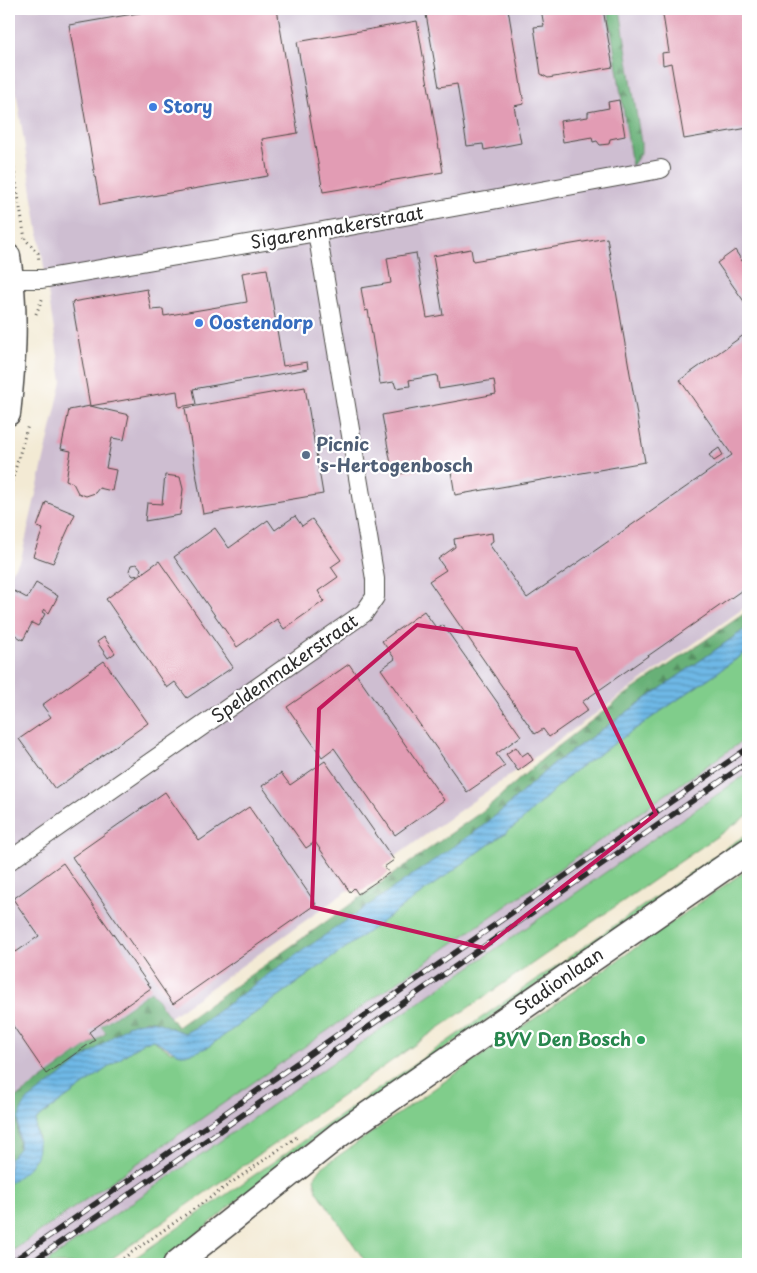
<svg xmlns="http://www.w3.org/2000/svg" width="757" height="1273" viewBox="0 0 757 1273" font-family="'Playpen Sans',sans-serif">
<defs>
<pattern id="forest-firs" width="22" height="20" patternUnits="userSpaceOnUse" patternTransform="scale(1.25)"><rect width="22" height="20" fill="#68b077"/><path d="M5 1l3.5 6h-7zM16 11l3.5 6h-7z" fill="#568f62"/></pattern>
<pattern id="water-rules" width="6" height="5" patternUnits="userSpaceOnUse" patternTransform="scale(1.25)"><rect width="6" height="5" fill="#6eb8e6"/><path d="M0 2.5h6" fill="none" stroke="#5b96bb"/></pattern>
</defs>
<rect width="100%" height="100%" fill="#fff"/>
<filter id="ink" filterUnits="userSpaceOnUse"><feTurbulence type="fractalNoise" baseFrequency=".02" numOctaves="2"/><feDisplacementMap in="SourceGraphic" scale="10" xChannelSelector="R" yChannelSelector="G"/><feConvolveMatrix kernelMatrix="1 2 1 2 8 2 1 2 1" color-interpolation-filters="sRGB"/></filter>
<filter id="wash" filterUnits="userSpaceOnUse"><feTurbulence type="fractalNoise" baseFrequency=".0096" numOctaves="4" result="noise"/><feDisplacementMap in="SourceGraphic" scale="20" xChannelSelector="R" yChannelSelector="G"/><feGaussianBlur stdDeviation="1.12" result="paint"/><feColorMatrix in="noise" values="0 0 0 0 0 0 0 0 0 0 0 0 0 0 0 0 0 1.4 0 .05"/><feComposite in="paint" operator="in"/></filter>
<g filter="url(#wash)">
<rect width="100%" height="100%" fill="#f3ead4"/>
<!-- industrial -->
<path fill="#cebed1" d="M9 9H748V605L9 1132V574L21 559 62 381 9 47Z
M748 737V773L44 1264H9V1253Z"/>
<!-- green -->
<path fill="#80cd8b" stroke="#567c5b" d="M748 651V737L9 1253V1183C23 1173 36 1161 38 1143 39 1133 33 1129 37 1119L143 1042 153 1040 171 1052 208 1047 519 823 573 772Z
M748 773V815L420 1041 104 1264H44Z
M748 833V838L282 1162 162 1264H126Z
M748 869V1264H367L317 1191 314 1178 321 1168Z"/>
<!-- forest -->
<path fill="url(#forest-firs)" stroke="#4a6e51" d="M608 9H620L641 143V153L632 166Z
M748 611V627L553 764 506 807 479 829 198 1026 185 1033C170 1029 160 1021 145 1020L17 1123 19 1149 9 1159 10 1102 106 1033 101 1026 151 991 177 1027 484 810 547 755 625 695Z"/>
<!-- water -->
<path fill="url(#water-rules)" stroke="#4c7288" d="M748 627V651L573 772 519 823 208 1047C176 1062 179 1051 153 1040L143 1042 37 1119C33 1128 37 1133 38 1143 39 1163 24 1173 9 1183V1159L19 1149C20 1128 13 1118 28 1100L127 1026C159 1015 157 1025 185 1033L198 1026 270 973 479 829 506 807 553 764Z"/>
<g id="blocks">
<!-- building -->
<path fill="#e29cb4" d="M162 9H277L298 133 262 139 268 176 100 205 69 25Z
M425 9H508L524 104 514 106 521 143 484 150 483 144 467 146 457 84 439 87Z
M541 9H603L613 67 548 78 541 74 534 27 544 26Z
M662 9H748V128L684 139 671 63 663 65 662 53 669 52Z
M417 21 443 172 323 192 297 42Z
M619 100 625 136 610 139 609 144 600 145 597 141 593 142 592 137 563 142 560 121 588 117V112L609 108 608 102Z
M607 238 645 462 455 495 450 465 393 475 382 415 496 394 494 380 439 389 437 375 409 380 410 386 396 388 394 382 380 384 368 310 365 311 361 288 391 283 387 258 416 253 427 318 443 315 433 256 471 249 473 261Z
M735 250 742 261 748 264V307L717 263Z
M267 269 283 366 307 362 308 369 193 389 196 404 179 407 177 391 90 406 72 302 147 289 151 310 163 309 164 316 247 302 242 273Z
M748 332V586L582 702 588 710 549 737 543 729 535 734 429 581 446 570 438 559 455 547 454 539 492 533 493 541 489 544 527 598 732 455 680 380Z
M305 387 323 494 203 514 185 408Z
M90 406 129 415 124 440 112 438 106 468 116 470 112 491 99 488 95 493 86 496 78 493 73 483 66 480 71 451 61 449 69 410Z
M719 448 723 455 714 461 709 455Z
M165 475 180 477 183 489 180 515 145 521 147 503 162 504Z
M46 502 75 514 53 563 33 556 43 529 37 527Z
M295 516 302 526 312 519 341 560 331 567 338 577 318 591 324 601 284 629 277 619 237 647 174 557 215 528 229 548 268 520 275 530Z
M159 561 233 667 187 698 175 682 167 688 106 599Z
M137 564 141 569 139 575 133 576 129 571 131 565Z
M36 583 58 596 49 613 44 609 42 612 45 614 38 626 32 623 23 640 9 631V601L14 591 27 598Z
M424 611 437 629 443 625 521 736 496 754 505 766 467 792 381 669 395 659 382 641Z
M104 637 115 653 108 658 97 642Z
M104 661 148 723 55 789 19 739 51 717 42 705Z
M349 664 444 800 395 835 334 748 322 757 287 707Z
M516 747 522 756 528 752 533 760 518 771 506 754Z
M325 761 394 860 384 867 389 873 358 894 354 888 350 892 315 842 306 848 262 786 281 773 290 785Z
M165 792 199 841 249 807 316 904 173 1004 72 857Z
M63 863 151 988 89 1032 95 1040 46 1074 9 1020V942L16 952 39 936 13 899Z"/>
</g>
</g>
<g filter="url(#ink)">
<use href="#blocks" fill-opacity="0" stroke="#494844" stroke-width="1"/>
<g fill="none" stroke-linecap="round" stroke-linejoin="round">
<!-- minor casing -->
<g stroke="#494844" stroke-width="20">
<path id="minor" d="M12 279H42L317 232 661 169
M9 861 364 613 375 597V579L317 232"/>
</g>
<!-- tertiary casing -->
<g stroke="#494844" stroke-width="25">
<path id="tertiary" d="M9 256C18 312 15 359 9 414"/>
</g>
<!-- secondary casing -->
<g stroke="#494844" stroke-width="28">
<path id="secondary" d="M176 1264 340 1134 748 851"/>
</g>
<!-- path -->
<path stroke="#494844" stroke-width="3" stroke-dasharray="1 4" stroke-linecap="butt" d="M9 139 25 239 38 253 39 261
M36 314 43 297
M9 491 28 425
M115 1264 297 1137"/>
<!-- minor -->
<use href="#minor" stroke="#fff" stroke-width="18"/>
<!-- tertiary -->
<use href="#tertiary" stroke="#fff" stroke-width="22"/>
<!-- secondary -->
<use href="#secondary" stroke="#fff" stroke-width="25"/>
<!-- rail casing -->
<g stroke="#2b2b2b" stroke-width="5.5">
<path id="rail" d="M9 1264 748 748
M29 1264 748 762"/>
</g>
<!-- rail -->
<use href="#rail" stroke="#fff" stroke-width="4" stroke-dasharray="11" stroke-linecap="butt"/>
</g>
</g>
<!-- marked area -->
<path fill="none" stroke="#c2185b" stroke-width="4" stroke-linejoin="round" d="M417 625 576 649 656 814 484 948 312 907 319 709Z"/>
<!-- markers -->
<g fill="#3f7fe0" stroke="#fff" stroke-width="2">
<circle cx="153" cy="107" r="5"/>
<circle cx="199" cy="323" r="5"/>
</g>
<circle fill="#5c6f8a" stroke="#fff" stroke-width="2" cx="306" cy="455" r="5"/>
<circle fill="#2e9e5b" stroke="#fff" stroke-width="2" cx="641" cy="1040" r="5"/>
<g text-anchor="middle" stroke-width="4.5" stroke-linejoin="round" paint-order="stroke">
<!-- shop labels -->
<g font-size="18" font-weight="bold" fill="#366cbe" stroke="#fff" text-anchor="start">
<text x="163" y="113">Story</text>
<text x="209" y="329">Oostendorp</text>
</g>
<!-- street labels -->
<g font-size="18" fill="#2b2b2b" stroke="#fff">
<text transform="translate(337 228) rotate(-10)" y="6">Sigarenmakerstraat</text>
<text transform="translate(285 669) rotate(-35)" y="6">Speldenmakerstraat</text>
<text transform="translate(559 982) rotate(-35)" y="6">Stadionlaan</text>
</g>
<!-- service labels -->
<g font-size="18" font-weight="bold" fill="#4e5e75" stroke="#fff" text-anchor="start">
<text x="316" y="451">Picnic<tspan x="316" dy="21">'s-Hertogenbosch</tspan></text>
</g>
<!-- leisure labels -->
<g font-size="18" font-weight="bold" fill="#27864d" stroke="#fff" text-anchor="end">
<text x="631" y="1046">BVV Den Bosch</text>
</g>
</g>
<!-- margin -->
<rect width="757" height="1273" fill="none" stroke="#fff" stroke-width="30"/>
</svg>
